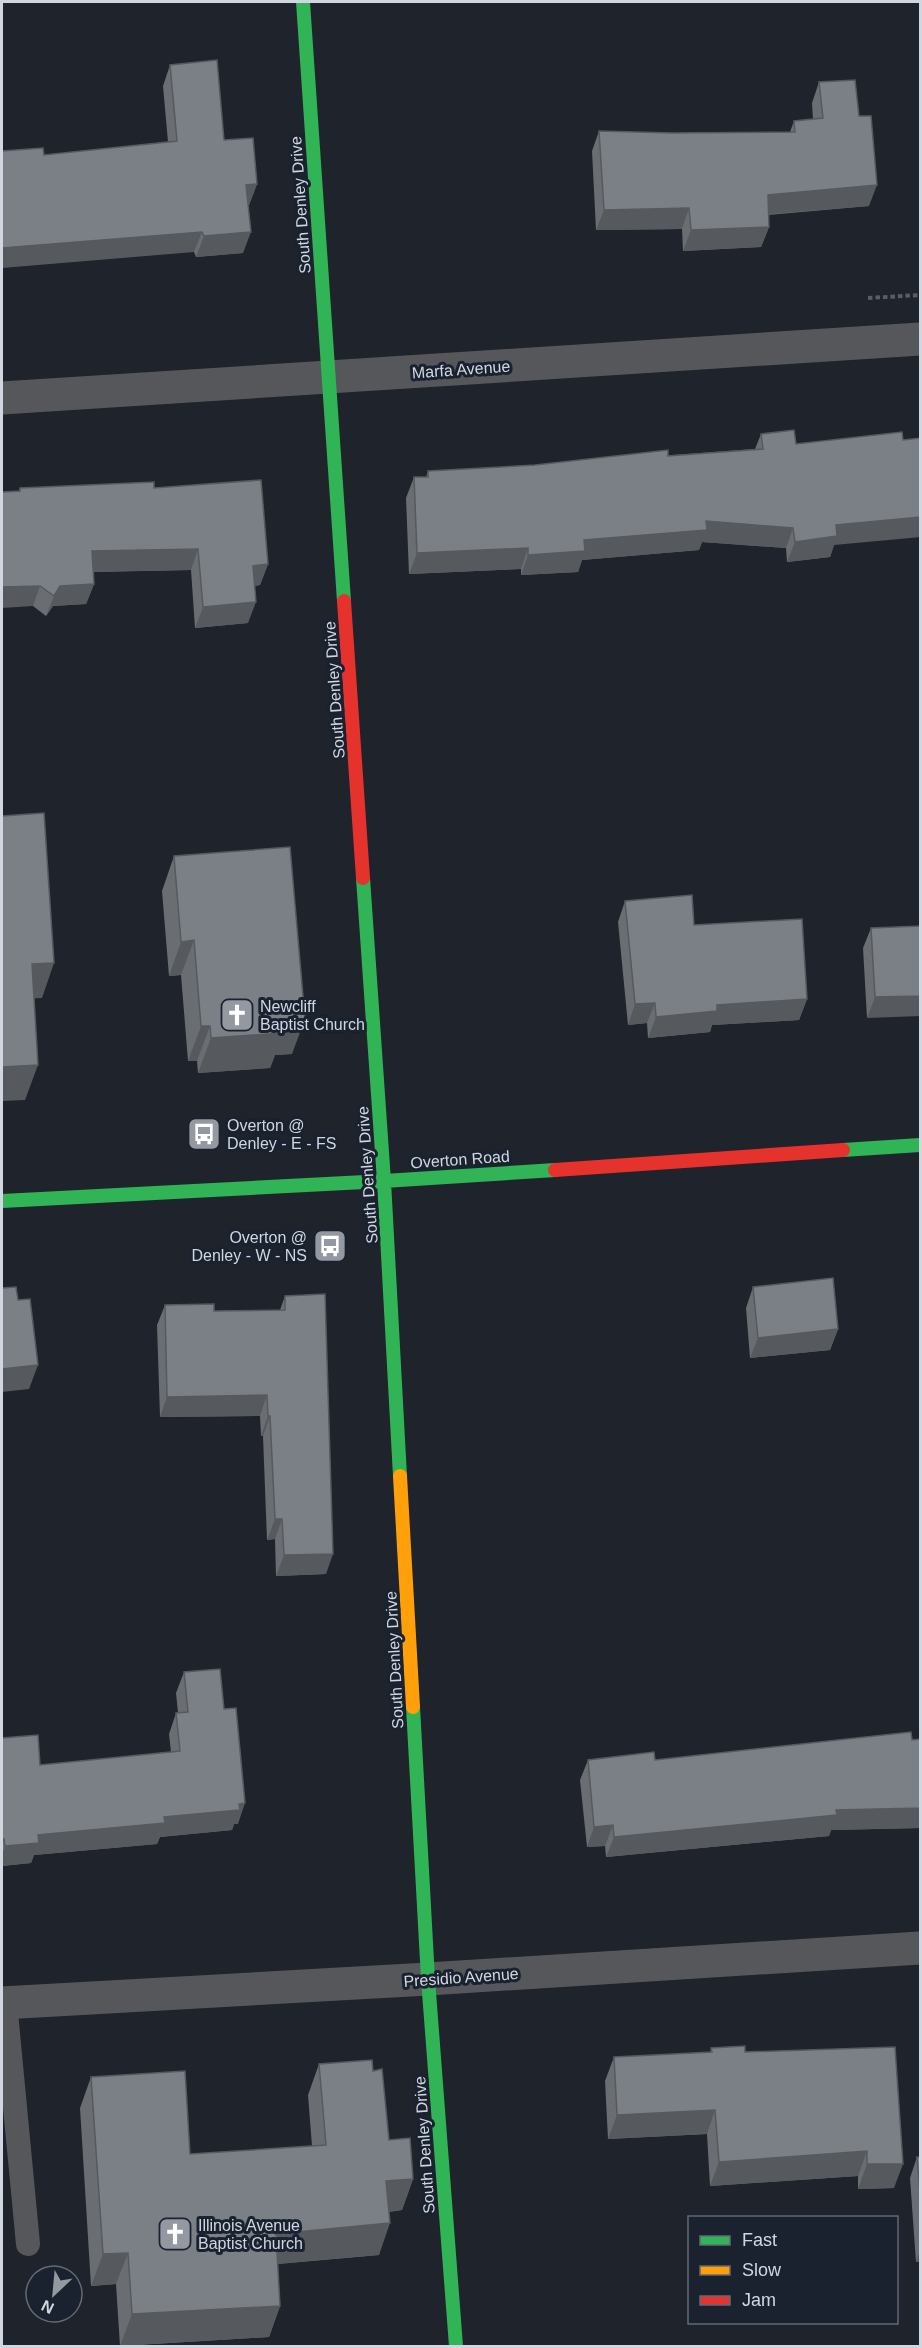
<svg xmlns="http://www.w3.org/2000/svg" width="922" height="2348" viewBox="0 0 922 2348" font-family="Arial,sans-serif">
<rect width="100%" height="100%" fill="#1f232b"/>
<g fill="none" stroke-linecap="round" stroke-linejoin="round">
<!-- path -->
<path stroke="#5b5d61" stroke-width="4" stroke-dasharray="4.5 3" stroke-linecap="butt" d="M868 298 920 295"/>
<!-- lane -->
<path stroke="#56575a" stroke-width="24" d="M5 2002 28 2244"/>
<!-- street -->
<path stroke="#56575a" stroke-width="33" d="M2 398 920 339
M2 2003 428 1979 920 1948"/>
<!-- fast -->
<path stroke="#30b455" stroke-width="14" d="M303 2 344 601
M363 878 384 1181 400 1476
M843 1150 920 1145
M2 1201 384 1181 555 1170
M413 1707 428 1979 456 2346"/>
<!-- slow -->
<path stroke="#ff9f0a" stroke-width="14" d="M400 1476 413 1707"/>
<!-- jam -->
<path stroke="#e5322d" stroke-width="14" d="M344 601 363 878
M555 1170 843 1150"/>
</g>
<!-- wall -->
<path fill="#6a6e73" d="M170 65 257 184 249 205H248L243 253 196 257 194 252 44 155 168 142 163 86Z
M819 82 859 116 869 206 768 215 769 227 761 247 683 251 682 229 596 230 592 151 599 131 673 133 790 132 794 121 813 119 812 103Z
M761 434 796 444 834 545 830 557 787 562 786 548 702 542 699 550 582 560 578 572 521 575V569L409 574 406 498 414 477H426L428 471 535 465 755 449Z
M20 488H154L268 564 260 585 254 586 248 623 195 628 191 570 93 572 94 584 86 604 53 606 46 616 33 606 19 491Z
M174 856 292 1054 275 1055 270 1068 198 1073 197 1061H188L181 975 169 976 162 891Z
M625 901 694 925 807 999 799 1020 712 1025 710 1032 648 1038 647 1023 628 1025 618 922Z
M921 926 867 1018 863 948 871 928Z
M753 1287 838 1329 830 1350 750 1358 746 1308Z
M285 1296 326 1574 276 1576 275 1539 267 1540 263 1436H261L260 1416 160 1417 157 1325 165 1305 214 1311 280 1310Z
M184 1672 238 1824H234L232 1830 160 1837 157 1844 34 1855 31 1863 2 1866V1738L40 1765 171 1752 169 1734 176 1713H178L176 1693Z
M921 1739V1828L831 1830 829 1836 606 1857 605 1846 587 1847 580 1780 588 1760H655Z
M895 2047 894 2188 858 2189V2176L710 2186 707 2134 608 2139 605 2081 614 2057 710 2053 711 2048 745 2052Z
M319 2064 373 2071 389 2140 413 2179 402 2210 389 2212 379 2255 278 2264 280 2306 269 2337 120 2346 116 2284 91 2286 80 2108 91 2077 190 2154 312 2146 308 2095Z
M917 2157H921V2262H916L910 2178Z"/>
<!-- shaded-wall -->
<path fill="#565a5e" d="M257 184 249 205H239L246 185Z
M877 185 869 206 760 215 768 195Z
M689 208 682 229 596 230 604 210Z
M769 227 761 247 683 251 691 230Z
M202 232 194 252 2 268V248Z
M251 232 243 253 196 257 204 236Z
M921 517V537L834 545 830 557 787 562 795 542 836 525Z
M706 521 793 528 786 548 702 542 699 550 582 560 578 572 521 575 528 555 584 540Z
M528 548 521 569 409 574 417 553Z
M198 549 191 570 84 572 92 551Z
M268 564 260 585 245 587 253 566Z
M94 584 86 604 53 606 46 616 54 596 60 586Z
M40 586 33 606 2 608V587Z
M256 602 248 623 195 628 203 607Z
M194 940 181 975 169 976 181 942Z
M54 963 42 998 20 999 32 964Z
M921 996V1016L867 1018 875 997Z
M807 999 799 1020 712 1025 710 1032 648 1038 656 1017 717 1005Z
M655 1003 647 1023 628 1025 635 1004Z
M305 1019 292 1054 275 1055 270 1068 198 1073 211 1038 282 1021Z
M201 1026H210L197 1061H188Z
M38 1065 25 1100 2 1101V1067Z
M838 1329 830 1350 750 1358 758 1338Z
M38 1365 29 1389 2 1392V1369Z
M267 1395 260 1416 160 1417 167 1397Z
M268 1416H270L263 1436H261Z
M275 1519H282L275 1539 267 1540Z
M333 1554 326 1574 276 1576 284 1555Z
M245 1803 238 1824H234L232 1830 160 1837 157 1844 34 1855 31 1863 2 1866V1855L5 1846 38 1835 164 1817 239 1804Z
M921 1808V1828L831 1830 829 1836 606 1857 614 1837 836 1810Z
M613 1825 605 1846 587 1847 594 1827Z
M715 2110 707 2134 608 2139 617 2115Z
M867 2151 858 2176 710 2186 719 2162Z
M867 2164H903L894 2188 858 2189Z
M413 2179 402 2210 375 2213 386 2181Z
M390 2223 379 2255 264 2265 276 2234Z
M921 2248V2262H916Z
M128 2253 116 2284 91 2286 103 2254Z
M280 2306 269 2337 120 2346 132 2314Z"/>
<!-- building -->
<path fill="#7b8086" stroke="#565a5e" stroke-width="1.5" d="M217 60 224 140 253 138 257 184 246 185 251 232 204 236 202 232 2 248V151L43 148 44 155 177 141 170 65Z
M855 80 859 116H871L877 185 768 195 769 227 691 230 689 208 604 210 599 131 673 133 795 132 794 121 823 118 819 82Z
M794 430 796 444 902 432 903 440 921 438V517L836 525 837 536 795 542 793 528 706 521 707 530 584 540 585 551 528 555V548L417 553 414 477H428V471L535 465 668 450V456L763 449 761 434Z
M261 480 268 564 253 566 256 602 203 607 198 549 92 551 94 584 60 586 54 596 40 586 2 587V492L20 491V488L154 482V488Z
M44 813 54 963 32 964 38 1065 2 1067V816Z
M290 847 305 1019 282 1021 283 1033 211 1038 210 1026H201L194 940 181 942 174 856Z
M692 895 694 925 802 919 807 999 717 1005V1011L656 1017 655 1003 635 1004 625 901Z
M921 926V996L875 997 871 928Z
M833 1278 838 1329 758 1338 753 1287Z
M16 1287 18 1300 30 1299 38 1365 2 1369V1288Z
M325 1294 333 1554 284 1555 282 1519H275L270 1416H268L267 1395 167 1397 165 1305 214 1304V1311L285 1310V1296Z
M220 1669 224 1709 236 1708 245 1803 239 1804 240 1810 164 1817 165 1823 38 1835 39 1843 5 1846 4 1839 2 1840V1738L38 1735 40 1765 180 1751 176 1713 188 1712 184 1672Z
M911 1732 912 1740 921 1739V1808L836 1810 837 1815 614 1837 613 1825 594 1827 588 1760 654 1752 655 1760Z
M745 2046V2052L895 2047 903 2164H867V2151L719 2162 715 2110 617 2115 614 2057 712 2052 711 2048Z
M372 2060 373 2071 382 2069 389 2140 410 2138 413 2179 386 2181 390 2223 276 2234 280 2306 132 2314 128 2253 103 2254 91 2077 185 2071 190 2154 326 2145 319 2064Z
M917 2157H921V2204Z"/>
<!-- icons -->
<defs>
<g id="church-square" transform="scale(1.725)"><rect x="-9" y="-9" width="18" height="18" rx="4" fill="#9398a1" stroke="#1a2230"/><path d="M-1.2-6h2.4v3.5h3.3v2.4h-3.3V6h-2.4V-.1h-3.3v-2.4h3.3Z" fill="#fff"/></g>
<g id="bus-square" transform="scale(1.725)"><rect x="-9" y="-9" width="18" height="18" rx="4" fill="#9398a1" stroke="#1a2230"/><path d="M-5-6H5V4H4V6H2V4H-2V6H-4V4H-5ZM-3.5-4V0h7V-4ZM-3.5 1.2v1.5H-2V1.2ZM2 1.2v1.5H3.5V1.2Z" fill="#fff"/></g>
</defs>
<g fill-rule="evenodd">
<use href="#church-square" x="237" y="1015"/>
<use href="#bus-square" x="204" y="1134"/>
<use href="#bus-square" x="330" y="1246"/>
<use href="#church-square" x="175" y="2234"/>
</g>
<g text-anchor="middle" stroke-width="6" stroke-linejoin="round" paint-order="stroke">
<!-- street labels -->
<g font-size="16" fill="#d1d7e0" stroke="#1a2230">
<text transform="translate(300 205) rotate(-94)" y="6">South Denley Drive</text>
<text transform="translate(461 369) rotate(-4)" y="6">Marfa Avenue</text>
<text transform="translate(334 690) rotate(-94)" y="6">South Denley Drive</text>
<text transform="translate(460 1159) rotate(-4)" y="6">Overton Road</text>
<text transform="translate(367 1175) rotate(-94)" y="6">South Denley Drive</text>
<text transform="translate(394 1660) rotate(-93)" y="6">South Denley Drive</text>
<text transform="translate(461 1977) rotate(-4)" y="6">Presidio Avenue</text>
<text transform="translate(424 2145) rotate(-94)" y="6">South Denley Drive</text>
</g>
<!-- poi labels -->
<g font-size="16" fill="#d1d7e0" stroke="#1a2230" text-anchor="start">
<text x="260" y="1012">Newcliff<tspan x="260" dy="18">Baptist Church</tspan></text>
<text x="227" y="1131">Overton @<tspan x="227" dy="18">Denley - E - FS</tspan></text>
<text x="307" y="1243" text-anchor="end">Overton @<tspan x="307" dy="18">Denley - W - NS</tspan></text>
<text x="198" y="2231">Illinois Avenue<tspan x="198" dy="18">Baptist Church</tspan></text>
</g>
</g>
<!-- border -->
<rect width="922" height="2348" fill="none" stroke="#d1d7e0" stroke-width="6"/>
<!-- legend -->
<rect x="688" y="2216" width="210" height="108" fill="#1a2230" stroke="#636a76" stroke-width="1.5"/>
<rect x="700" y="2236" width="30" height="9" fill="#30b455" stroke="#636a76" stroke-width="1.5"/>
<text x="742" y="2246" font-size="18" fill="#d1d7e0">Fast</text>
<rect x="700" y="2266" width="30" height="9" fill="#ff9f0a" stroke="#636a76" stroke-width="1.5"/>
<text x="742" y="2276" font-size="18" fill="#d1d7e0">Slow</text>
<rect x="700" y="2296" width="30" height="9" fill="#e5322d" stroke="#636a76" stroke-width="1.5"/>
<text x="742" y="2306" font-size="18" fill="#d1d7e0">Jam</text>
<!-- north arrow -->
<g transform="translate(54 2294) rotate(206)"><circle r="28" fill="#1a2230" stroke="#636a76" stroke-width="1.5"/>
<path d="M0-4.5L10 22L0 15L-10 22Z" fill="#9398a1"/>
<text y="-9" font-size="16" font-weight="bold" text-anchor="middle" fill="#d1d7e0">N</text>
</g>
</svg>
